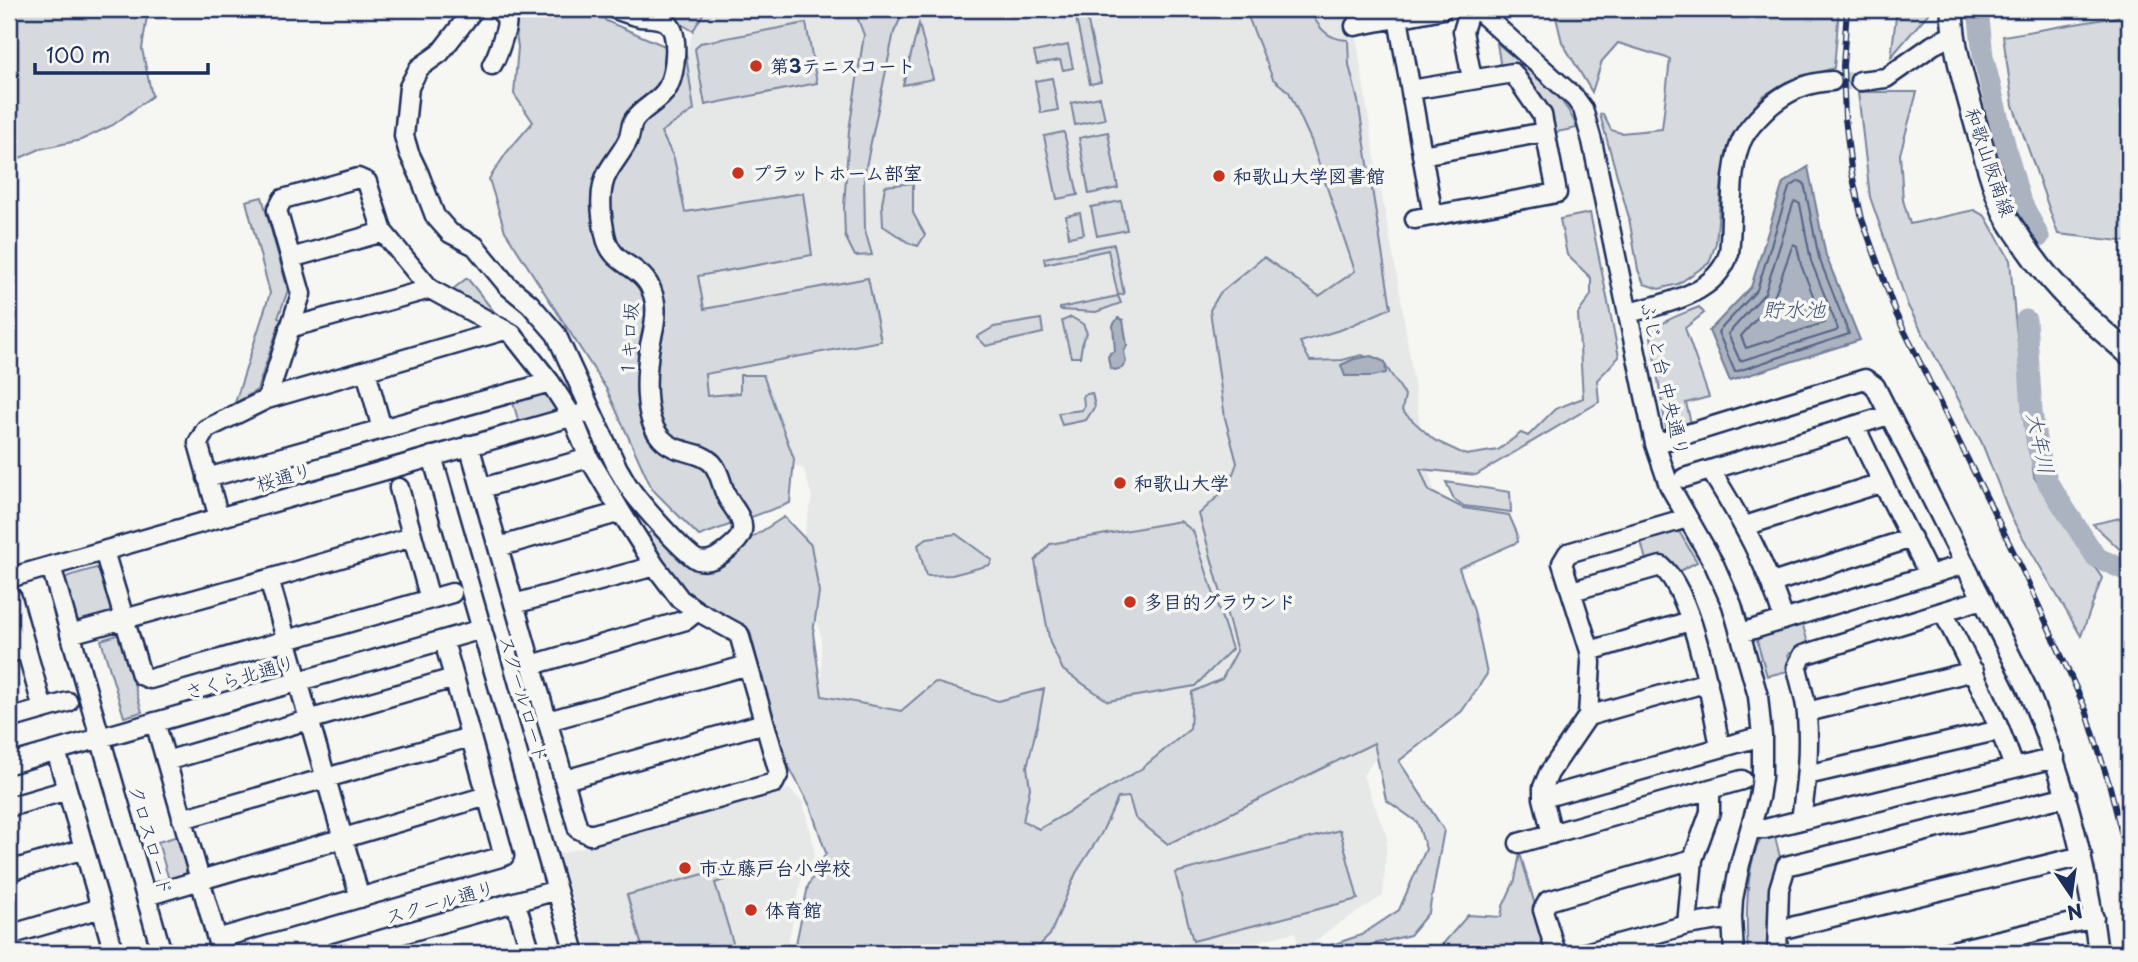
<svg xmlns="http://www.w3.org/2000/svg" width="2138" height="962" viewBox="0 0 2138 962" font-family="'Playpen Sans','Klee One',sans-serif">
<rect width="100%" height="100%" fill="#f6f6f2"/>
<filter id="ink" filterUnits="userSpaceOnUse"><feTurbulence type="fractalNoise" baseFrequency=".0143" numOctaves="2"/><feDisplacementMap in="SourceGraphic" scale="14" xChannelSelector="R" yChannelSelector="G"/><feConvolveMatrix kernelMatrix="1 2 1 2 8 2 1 2 1" color-interpolation-filters="sRGB"/></filter>
<g filter="url(#ink)">
<!-- built -->
<path fill="#e6e7e7" d="M704 9H1352L1373 147 1401 298 1423 446 1466 622 1403 721 1363 775 1387 838 1383 896 1329 930 1301 953 1295 932 1211 953H935L822 696 821 637 800 552 812 498 804 469 783 460 710 418 649 135 676 89 693 31Z
M789 789 803 802 815 853 801 881 786 953H589L559 854Z"/>
<!-- green -->
<path fill="#d6d9dd" stroke="#78849e" stroke-width="2" d="M9 9H156L147 16 142 49 152 96 113 125 81 140 40 149 9 163Z
M512 9H598L606 21 686 55 694 110 661 132 674 158 685 212 803 193 812 255 698 276 704 309 868 278 881 341 705 374 707 396 740 393V375H763L794 459 790 503 699 536 652 489 607 390 505 231 489 179 507 152 533 122 514 94 518 47Z
M642 9H706L693 31 661 12Z
M854 9H905L894 32 864 176 865 230 872 255 855 256 845 236 844 208 849 130 864 35Z
M1074 9H1085L1101 82 1090 84Z
M1245 9H1309C1319 28 1326 39 1348 40L1349 65 1358 101 1391 308 1343 329 1300 342 1310 361 1342 360 1362 355 1385 365 1405 395 1402 411 1434 440 1466 455 1498 450 1521 433 1528 436 1555 409 1583 398 1578 314 1591 295V278L1567 255 1560 219 1590 213 1619 357 1597 380 1599 402 1476 475 1420 469 1429 491 1463 508 1509 515 1517 533 1518 542 1459 568 1474 611 1487 674 1462 711 1399 761 1444 830 1429 912 1410 935 1337 953 1311 952 1361 935 1399 910 1426 849 1417 822 1386 800 1374 743 1168 844 1135 818 1129 797 1118 798 1101 834 1076 873 1050 935 1032 953H794L808 886 826 853 810 806 778 746 750 631 696 602 681 592 645 535 656 529 704 568 784 517 811 545 819 592 813 633 822 696 901 711 935 682 998 701 1044 689 1038 722 1027 767 1030 788 1023 821 1039 829 1141 769 1190 729 1192 692 1222 679 1237 651 1199 514 1228 487 1237 463 1225 418 1210 310 1220 293 1264 257 1319 296 1355 271 1311 140 1289 92 1273 79Z
M1554 9H1839L1834 68 1786 82 1763 96 1732 135 1722 179 1716 243 1709 263 1678 284 1659 289 1644 284 1638 270 1629 218 1600 115 1603 114 1611 130 1621 133 1662 129 1670 59 1618 43 1602 61 1592 92 1562 42Z
M1897 9H1932L1891 57Z
M2129 15V242L2058 234 2013 105 2003 36Z
M806 23 817 83 705 105 695 49 700 43Z
M919 24 933 79 903 85Z
M1497 43C1524 67 1565 93 1577 128L1552 133 1501 69Z
M1068 45 1073 68 1063 70 1060 60 1037 64 1034 52Z
M1052 78 1058 110 1041 113 1035 81Z
M1858 92H1917L1900 154 1903 200 1910 224 1974 210 1985 216 2010 260 2015 318 2034 477 2102 578 2081 636 2012 519 1981 441 1908 306 1870 197Z
M1100 97 1105 119 1075 125 1071 103Z
M1064 132 1078 195 1057 199 1044 136Z
M1108 132 1118 188 1089 194 1079 138Z
M913 183V213L925 235 918 246 909 243 883 226 882 204 885 186Z
M262 197 288 290 278 318 281 319 257 390 235 403 270 293 246 201Z
M1121 201 1127 230 1097 236 1091 207Z
M1080 213 1084 234 1069 237 1066 216Z
M1114 244 1124 294 1118 295 1108 250 1045 264 1044 258Z
M467 278 496 314 493 318 448 293Z
M1118 296 1121 303 1096 312 1060 310V308Z
M1699 307 1704 313 1685 328 1709 397 1686 403 1692 427 1674 433 1666 428 1651 337C1660 319 1681 315 1699 307Z
M1071 317 1083 324 1087 333 1083 339 1080 357H1071L1062 321Z
M1041 319 1043 333 986 346 977 337 994 327Z
M544 393 556 408 553 413 519 423 512 399Z
M1092 393 1095 406 1086 420 1062 425 1058 413 1082 410 1084 406 1083 395Z
M1446 482 1510 492 1511 512 1464 506 1454 499Z
M2129 516V558L2093 524Z
M1180 521 1193 531 1232 649 1195 686 1108 701 1063 670 1050 643 1035 561 1050 544Z
M1671 529 1680 533 1697 562 1674 574 1647 564 1640 538Z
M956 534 992 560 990 565 952 575 926 576 918 545 927 538Z
M96 568 100 570 111 609 107 617 83 624 76 619 65 580 68 576Z
M1802 622 1809 647 1788 654 1792 670 1767 676 1757 641 1762 634Z
M120 634 142 712 124 717 101 640Z
M1340 830 1358 899 1193 941 1175 873Z
M1774 833 1781 861 1772 953H1748C1746 925 1745 866 1760 841 1763 836 1769 835 1774 833Z
M178 836 187 869 185 875 169 880 158 842Z
M1520 853 1549 953H1435L1468 915 1501 917 1503 906 1515 880Z
M733 866 736 876 715 883 736 953H644L627 895Z"/>
<!-- water -->
<path fill="#abb2c0" stroke="#717e99" stroke-width="2" d="M1808 167 1826 256 1860 340 1730 381 1709 331 1751 287 1783 183Z
M1118 318 1123 320 1127 345 1124 352 1126 362 1122 368 1115 370 1110 368 1108 357 1110 353 1115 351 1113 325Z
M1371 356 1385 362 1386 373 1373 376H1345L1341 365 1354 359Z"/>
<g fill="none" stroke-linecap="round" stroke-linejoin="round">
<!-- shore -->
<path stroke="#556385" stroke-width="2" d="M1799 181 1804 183 1819 258 1849 334 1735 372 1718 332 1757 290 1789 188Z
M1795 201 1800 204 1811 261 1838 329 1836 331 1740 361 1728 334 1765 293 1793 204Z
M1793 244 1797 246 1801 265 1824 323 1746 348 1741 336 1773 300Z"/>
<!-- river -->
<path stroke="#abb2c0" stroke-width="21" d="M1978 9 1983 56 2008 156 2020 199 2039 237
M2026 320 2032 412 2037 446 2048 483 2096 557 2129 572"/>
<!-- minor-tunnel -->
<path stroke="#caced4" stroke-width="18" stroke-dasharray="18 9" stroke-linecap="butt" d="M1832 81H1860"/>
<!-- minor casing -->
<g stroke="#1b2f5e" stroke-width="23">
<path id="minor" d="M474 9 440 53 419 68 409 87 404 136 409 153 419 174 435 216 450 233 475 246 508 286 530 304 556 334 618 469C622 475 625 482 629 487 637 500 687 557 698 560 710 563 718 557 727 550 733 545 742 538 742 530 744 518 732 507 727 497 721 486 721 473 712 463 698 449 676 455 661 438 642 417 646 371 650 345 653 332 657 317 655 303 648 260 612 272 605 234 601 215 598 189 608 172 614 161 623 151 628 140 631 134 630 126 634 120 643 107 661 101 668 87 675 73 681 31 666 22 659 17 648 18 640 17 631 15 623 12 615 9
M1470 9 1463 31 1472 79
M1477 9 1575 98 1583 109 1592 141 1655 444 1669 485 1714 564 1732 605 1758 696 1762 736V777L1759 798 1740 864 1733 899 1732 918 1734 953
M1398 18 1433 216
M1355 26 1443 9
M492 65C497 57 498 52 501 44 505 29 513 20 497 9
M1860 81 1886 78 1933 45 1953 35
M1411 90 1513 73 1542 115 1557 193 1415 219
M1422 155 1545 132
M291 258 383 232
M1628 313C1665 304 1717 294 1729 253 1733 221 1728 162 1744 136 1750 125 1760 116 1769 107 1787 91 1808 82 1832 81
M289 328 430 289
M366 371 382 429
M267 399 505 330
M1855 426C1878 476 1905 525 1929 575
M1655 444 1865 379 1875 386 2027 688C2063 773 2087 862 2098 953
M432 456 575 953
M1711 471C1742 521 1766 563 1784 620
M207 478 550 382
M1684 478 1889 415
M399 488 430 599
M482 488 589 458
M219 518 198 443 206 429 267 399 301 294 277 210 283 199 358 178 367 182 383 232 430 289 512 334 550 382 572 416 589 458 621 512 655 566 680 599 697 611 739 634 779 773 774 783 590 835 578 829 469 445
M1745 526 1881 483
M498 547 621 512
M104 551 141 675 150 679 452 593
M51 566 162 953
M9 578 581 414
M269 579 360 898
M1772 583 1912 538
M1572 591 1661 566C1694 593 1712 705 1720 747
M12 598 43 709
M514 604 655 566
M1943 612C1969 663 1995 713 2014 767
M1741 633 1965 564
M70 634 269 579 412 537
M1590 651 1690 621
M9 653 26 648
M532 665 686 620 697 611
M1807 712 1974 671
M1588 716 1708 682
M9 719 68 702
M548 721 748 665
M155 722 221 953
M59 761 114 953
M166 761 454 678
M9 764 482 629
M1807 775 2000 730
M565 780 764 723
M1543 798 1762 736
M9 807 67 790
M182 819 470 737
M1801 820C1806 785 1810 751 1807 715 1806 699 1800 683 1797 667L1803 655 1983 599
M1750 829H1765L1801 820 2055 758
M1552 834 1543 798V787L1549 773 1588 716 1591 663 1590 651 1562 563 1568 553 1687 518
M1519 843 1742 780
M9 871 84 849
M146 896 487 796
M519 913 531 953
M1687 925 1693 859 1710 812V789
M1779 930 2082 856
M9 935 101 908
M217 939 504 856 447 652
M335 953 557 890
M510 953 529 948
M1556 953 1543 910 1548 901 1693 859
M1585 953 1687 925 1732 918
M1777 953 1779 889 1786 866 2067 796
M1944 953 2094 918"/>
</g>
<!-- major casing -->
<g stroke="#1b2f5e" stroke-width="26">
<path id="major" d="M1952 9C1953 47 1964 82 1974 118 1983 149 1991 181 2003 210 2007 220 2014 229 2020 238 2050 286 2086 317 2129 354"/>
</g>
<!-- minor -->
<use href="#minor" stroke="#f6f6f2" stroke-width="18"/>
<!-- major -->
<use href="#major" stroke="#f6f6f2" stroke-width="21"/>
<!-- rail casing -->
<g stroke="#1b2f5e" stroke-width="6">
<path id="rail" d="M1847 9 1843 66 1845 118 1851 169 1862 219 1896 314 2022 569 2086 710 2110 787 2129 863"/>
</g>
<!-- rail -->
<use href="#rail" stroke="#f6f6f2" stroke-width="3.5" stroke-dasharray="10" stroke-linecap="butt"/>
</g>
</g>
<!-- markers -->
<g fill="#c8321e" stroke="#f6f6f2" stroke-width="2.5">
<circle cx="756" cy="66" r="7"/>
<circle cx="738" cy="173" r="7"/>
<circle cx="1219" cy="176" r="7"/>
<circle cx="1120" cy="483" r="7"/>
<circle cx="1130" cy="602" r="7"/>
<circle cx="685" cy="868" r="7"/>
<circle cx="751" cy="910" r="7"/>
</g>
<g text-anchor="middle" stroke-width="7" stroke-linejoin="round" paint-order="stroke">
<!-- poi labels -->
<g font-size="19" font-weight="bold" fill="#1b2f5e" stroke="#f6f6f2" text-anchor="start">
<text x="770" y="73">第3テニスコート</text>
<text x="752" y="180">プラットホーム部室</text>
<text x="1233" y="183">和歌山大学図書館</text>
<text x="1134" y="490">和歌山大学</text>
<text x="1144" y="609">多目的グラウンド</text>
<text x="699" y="875">市立藤戸台小学校</text>
<text x="765" y="917">体育館</text>
</g>
<!-- street labels -->
<g font-size="19" fill="#1b2f5e" stroke="#f6f6f2">
<text transform="translate(1990 162) rotate(71)" y="7">和歌山阪南線</text>
<text transform="translate(629 340) rotate(-87)" y="7">１キロ坂</text>
<text transform="translate(1665 379) rotate(77)" y="7">ふじと台 中央通り</text>
<text transform="translate(284 477) rotate(-16)" y="7">桜通り</text>
<text transform="translate(240 677) rotate(-16)" y="7">さくら北通り</text>
<text transform="translate(524 699) rotate(74)" y="7">スクールロード</text>
<text transform="translate(151 840) rotate(74)" y="7">クロスロード</text>
<text transform="translate(440 902) rotate(-16)" y="7">スクール通り</text>
</g>
<!-- water labels -->
<g font-size="21" font-style="italic" fill="#46567b" stroke="#f6f6f2">
<text x="1794" y="317">貯水池</text>
<text transform="translate(2040 443) rotate(78)" y="7">大年川</text>
</g>
</g>
<!-- margin -->
<rect width="2138" height="962" fill="none" stroke="#f6f6f2" stroke-width="35"/>
<rect x="18" y="18" width="2103" height="927" fill="none" stroke="#1b2f5e" stroke-width="2.5" filter="url(#ink)"/>
<!-- north arrow -->
<g transform="translate(2071 895) rotate(167)" stroke="#f6f6f2" stroke-width="5" paint-order="stroke">
<path d="M0-5L12 26L0 18L-12 26Z" fill="#1b2f5e"/>
<text y="-10" font-size="19" font-weight="bold" text-anchor="middle" fill="#1b2f5e">N</text>
</g>
<!-- scale -->
<path d="M35 63v10h173v-10" fill="none" stroke="#1b2f5e" stroke-width="3.5"/>
<text x="46" y="63" font-size="21" fill="#1b2f5e" stroke="#f6f6f2" stroke-width="5" paint-order="stroke">100 m</text>
</svg>
